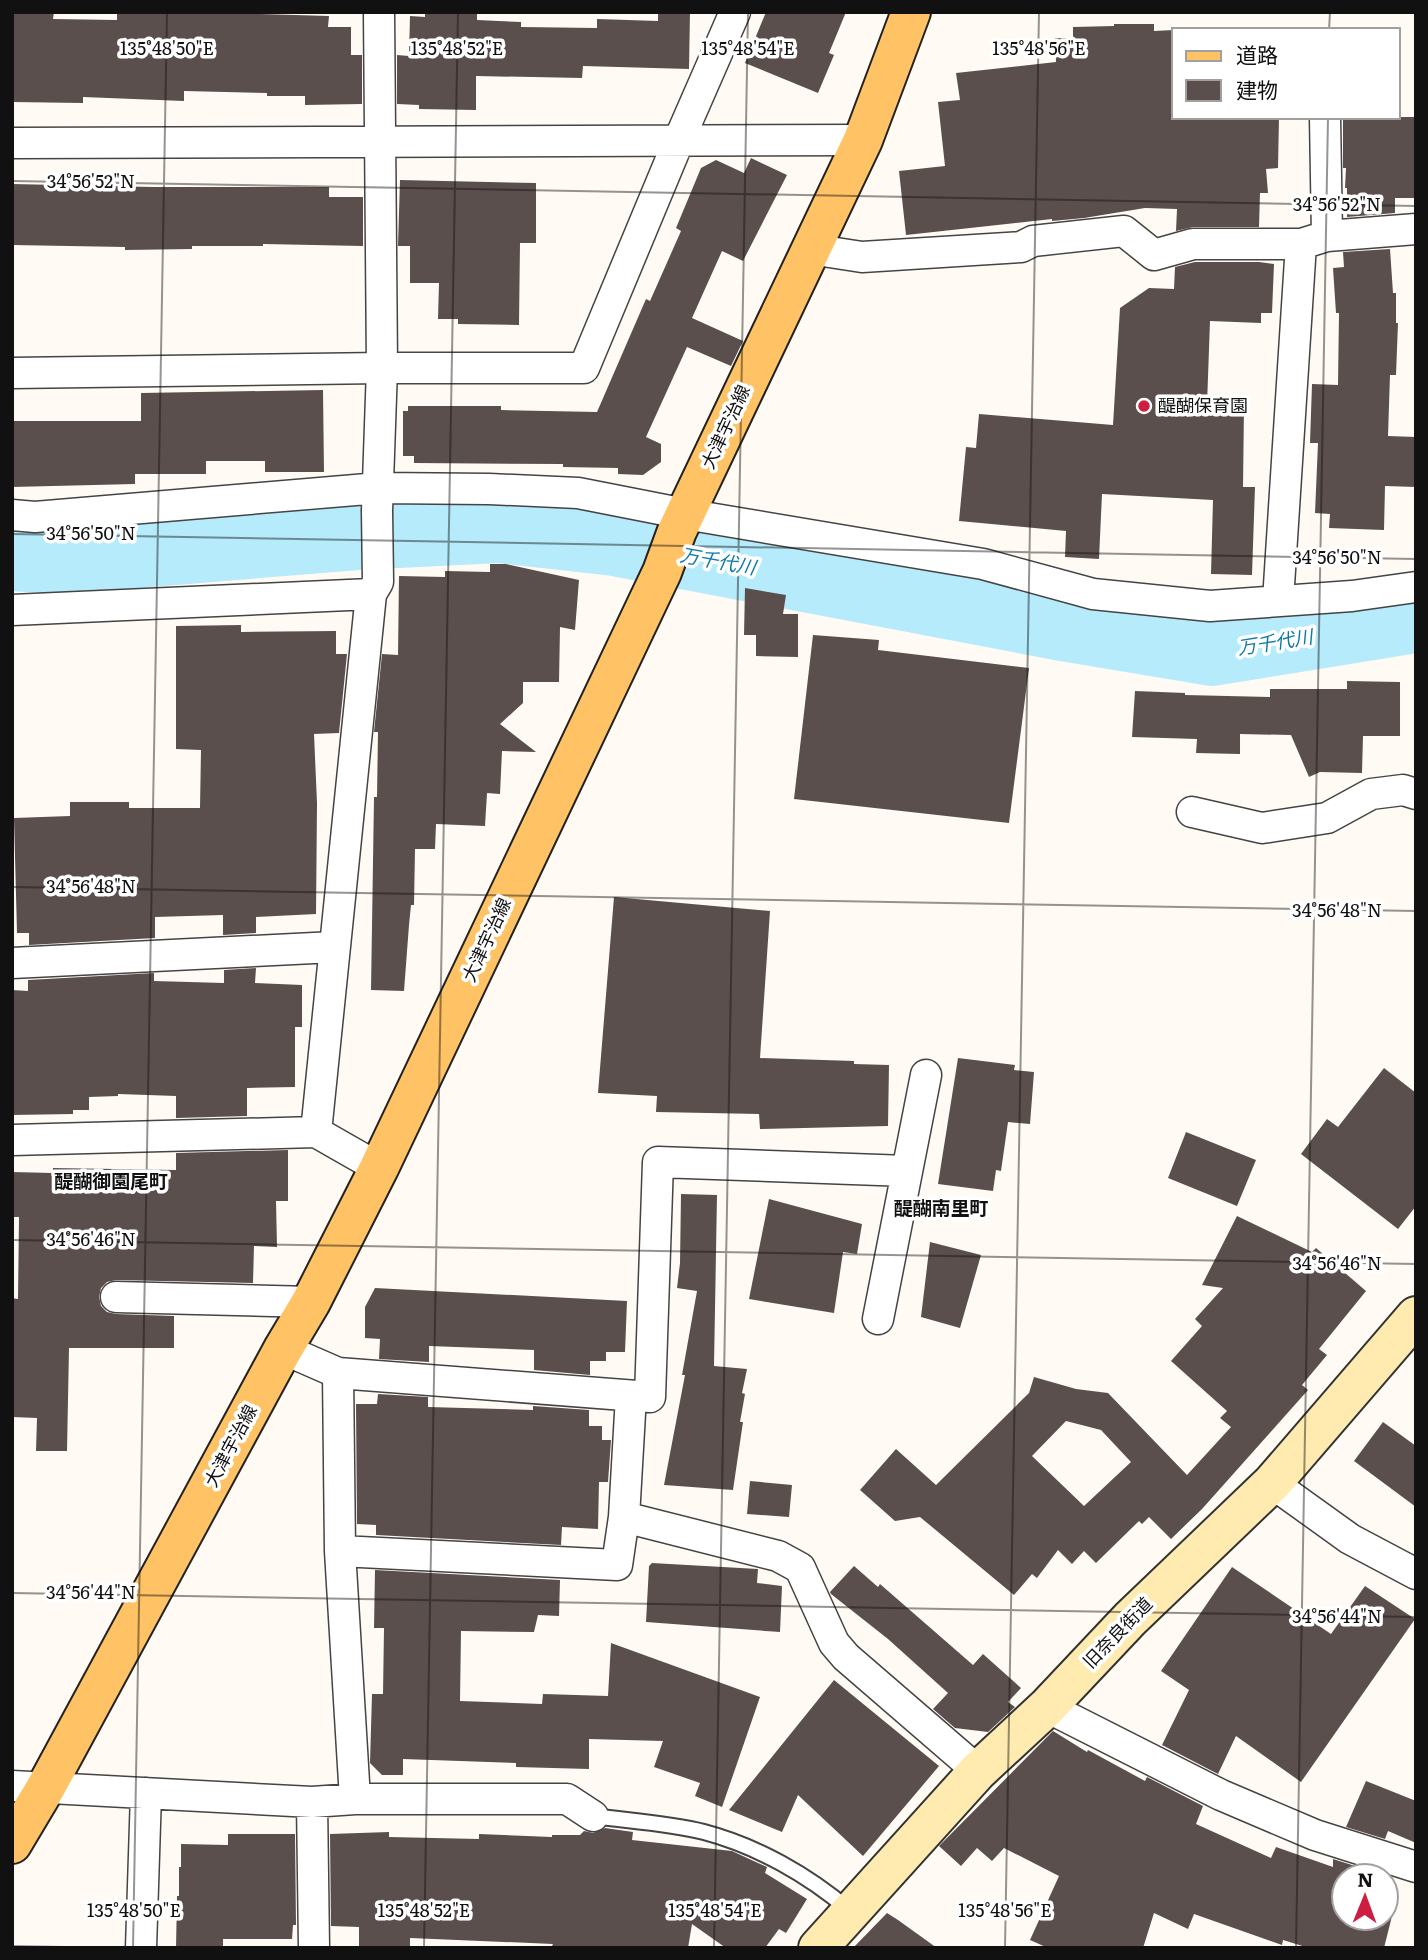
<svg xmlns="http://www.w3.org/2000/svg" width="1428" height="1960" viewBox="0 0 1428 1960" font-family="Literata,'Noto Sans JP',serif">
<rect width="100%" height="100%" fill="#fffbf4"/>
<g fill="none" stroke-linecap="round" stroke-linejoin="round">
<!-- river -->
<path stroke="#b5ebfa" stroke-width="68" d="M12 557 64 560 357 536 499 529 615 542 1063 627 1212 652 1416 619"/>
</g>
<!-- building -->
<path fill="#5a4f4c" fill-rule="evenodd" d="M12 12H54L53 19 117 20V12H261V14L329 16 328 27H351V55H362V104L305 105V96H267V93L184 91V101L83 97V103L12 102Z
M425 12H477V20L521 22V27L597 28V19L658 21V12H690L689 69 583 66 582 78 476 76V110L419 109V105L397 104V55L409 56 410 16 425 17Z
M766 12H846L829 53 834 55 818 93 745 63Z
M1114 24H1154V31L1174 30V117H1279L1278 168 1266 169 1268 193H1260L1259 227H1193L1176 231 1177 209 1145 208 1084 218 1052 221V219L906 235 899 171 945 166 938 102 960 100 956 73 1056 62 1055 38 1073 39V27L1114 26Z
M1343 117H1416V198H1395V213L1347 217V188H1345L1346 168H1343Z
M751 158 787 175 743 261 722 251 692 318 743 341 731 366 687 347 646 437 661 444V462L643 475 618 474V468L563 467V464L414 463V456H403V411H408V406H501V410L597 412 646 299 650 301 681 231 676 228 701 168 716 160 744 173Z
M400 180 536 183V243H520L519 325 458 324V319H438L439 283H410V246H398Z
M12 184 153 187H329V197H363V246L263 244V246H192V249L125 250V247L12 245Z
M1390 249 1393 293H1396V323H1398L1396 375H1390L1388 436 1416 437V487L1385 486 1384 530 1329 528 1330 514 1315 513 1318 443H1310L1312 384 1338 385 1339 313H1336L1333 268 1344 267 1343 252Z
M1195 262H1259L1274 264 1272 313H1261V323L1210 321 1207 405 1244 406 1243 487H1255L1252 575 1211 574 1213 500 1102 494 1099 559 1065 557 1066 531 959 521 966 447 976 448 979 414 1113 425 1120 308 1149 288 1174 289 1175 267Z
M323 390 324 472H265V461H206V474H135V484L12 487V421H141V393Z
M490 564H506L579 580 575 630 560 627 559 682H523V703L500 724 536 752 502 751 500 794 487 793 485 826 436 824 435 849H415L414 905H411L409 925 404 991 371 990 374 797H377L378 732H374L382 654 398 655 399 576 445 577V571L490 572Z
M745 588 786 595 783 614H798V657L756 656V635H744Z
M241 625V632L336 631V654H347L339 733 314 734 317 803 316 914 256 917V933L223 935V915L155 917V938L29 945V933H17L14 818 70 816V802H129V808H200L201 750 176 749V626Z
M813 635 879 640 878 650 1029 668 1009 823 794 799Z
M1347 681 1400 682V736H1363L1362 773 1320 772 1309 777 1291 735 1240 734V754L1196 753 1197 739 1132 737 1135 691 1185 693V695L1270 697V689H1347Z
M614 897 770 911 760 1058 854 1061V1064L889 1065 888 1126 760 1129 759 1114 656 1112 657 1096 598 1093Z
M256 968 255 983 302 985V1027H295V1087L247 1088V1116L176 1118V1096L118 1094V1096L89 1097V1110H73V1114L12 1115V990L28 991V980L154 973V981L224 983V970Z
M958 1058 1015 1065 1014 1070 1034 1072 1030 1124 1008 1122 1001 1171 996 1170 993 1191 938 1184Z
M1384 1068 1416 1093V1206L1398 1229 1301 1154 1327 1119 1338 1127Z
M1186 1132 1256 1160 1237 1206 1168 1178Z
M288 1150V1201H276L277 1247 254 1246 253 1283 116 1280 107 1282 101 1288 99 1297 101 1306 107 1312 116 1314 174 1316V1348H69L67 1451H36L37 1418 12 1417V1298L18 1299 19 1217H12V1172L53 1173V1168L176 1170V1153Z
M681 1194 717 1195 714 1366 747 1369 742 1393 745 1394 740 1422H743L733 1490 664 1485 685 1375H682L697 1291 677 1288 680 1263Z
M769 1199 862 1224 857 1254 843 1252 834 1313 749 1299Z
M1237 1216 1312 1252 1316 1248 1366 1291 1319 1349 1327 1355 1302 1385 1308 1390 1202 1509 1171 1539 1149 1517 1142 1524 1139 1521 1096 1563 1084 1551 1072 1564 1058 1550 1037 1578 1032 1574 1014 1595 920 1517 895 1521 860 1490 896 1449 936 1485 1029 1393 1034 1377 1076 1389 1108 1393 1187 1475 1231 1427 1220 1418 1227 1411 1171 1361 1202 1326 1195 1319 1223 1288 1202 1285ZM1066 1421 1101 1430 1131 1462 1084 1506 1032 1456Z
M930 1242 981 1255 960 1328 921 1317Z
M375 1288 627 1301 625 1352H606V1361H590V1375L534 1370V1350L429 1346V1362L379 1359 380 1339 365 1338V1307Z
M378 1394 428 1397V1407L533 1410V1406L589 1410V1426H602V1440H611L608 1482H599L598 1529 562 1527 561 1545 376 1535V1525L357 1524 356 1404H377Z
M1383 1422 1416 1446V1507L1354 1461Z
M750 1481 792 1485 789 1517 747 1514Z
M652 1563 758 1569 757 1583 782 1586 780 1632 646 1622 649 1566Z
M854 1566 878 1587 880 1584 973 1665 983 1654 1021 1688 1008 1702 1015 1707 988 1732 955 1728 933 1709 948 1693 888 1639 831 1594 830 1592Z
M1232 1567 1331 1634 1365 1586 1415 1619 1301 1782 1236 1736 1218 1774 1162 1745 1189 1690 1161 1671Z
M375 1570 560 1580 559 1616 538 1615 534 1632 461 1631 460 1701 542 1704 543 1694 608 1696 611 1643 760 1697 722 1807 695 1796 700 1783 654 1767 663 1741 589 1739V1769L516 1767V1763L403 1759V1775H382L370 1763 372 1694H383L384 1628H374Z
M834 1680 939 1766 863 1856 798 1795 782 1832 729 1810Z
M1053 1731 1087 1752 1088 1750 1145 1781 1147 1777 1203 1806 1196 1824 1271 1858 1276 1847 1333 1867V1859L1374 1872 1373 1876H1344V1918H1386V1910L1393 1912 1384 1948H1309L1283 1940 1282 1945 1194 1914 1188 1929 1154 1913 1143 1948H1048L1030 1940 1059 1876 1004 1848 992 1861 977 1848 961 1866 939 1846Z
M1366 1781 1416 1801V1843L1388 1831 1385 1839 1346 1827Z
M605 1828 633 1832 632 1840 732 1851 767 1867 765 1873 807 1899 786 1933 779 1929 765 1948H726L692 1924 688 1948H551L553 1944 410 1938V1948H359V1927L331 1926 330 1834 389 1832V1837L479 1839V1834L552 1837V1835H580L584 1831 593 1833Z
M228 1834H295L296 1925H293L292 1939H223V1948H176L177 1896H179V1867H181V1844L228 1845Z
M887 1913 898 1920 937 1948H853Z"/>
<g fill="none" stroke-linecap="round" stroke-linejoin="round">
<!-- lane casing -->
<g stroke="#444" stroke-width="18">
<path id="lane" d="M593 1816C630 1821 668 1823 704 1832 757 1846 808 1875 849 1910"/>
</g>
<!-- street casing -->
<g stroke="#444" stroke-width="33">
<path id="street" d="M379 12 382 368 377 511 378 582 371 594 316 1132 379 1168
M1325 117 1327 236
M12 143 863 140
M810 249 862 257 1021 247 1033 241 1124 231 1154 255 1193 244H1301L1327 236 1416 229
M12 373 382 368H584L679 140 735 12
M12 515 35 517 379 488 489 489 578 493 685 514 983 564 1093 594 1210 606 1352 596 1416 587
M1278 601 1301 244
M12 610 371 594
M1192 812 1262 828 1327 818 1371 794 1403 790 1416 794
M12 963 334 947
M12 1140 316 1132
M116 1297 311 1302
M878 1319 926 1075
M283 1349 338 1373 650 1397 658 1162 907 1171
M338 1373 340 1551 355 1799
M1272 1483 1350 1539 1416 1574
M624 1517 778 1556 800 1568 834 1643 846 1657 978 1771
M340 1551 617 1565 624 1517 631 1396
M1047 1707 1221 1795 1315 1835 1416 1867
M12 1786 312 1802 355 1799H567L593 1816
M312 1802 314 1948
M141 1948 146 1793"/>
</g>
<!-- secondary casing -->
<g stroke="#333" stroke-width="42">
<path id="secondary" d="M818 1948 978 1771 1047 1707 1130 1619 1272 1483 1416 1316"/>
</g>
<!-- primary casing -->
<g stroke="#222" stroke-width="42">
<path id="primary" d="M12 1844 46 1787 283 1349 311 1302 379 1168 662 572 677 531 863 140 911 12"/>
</g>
<!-- lane -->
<use href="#lane" stroke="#fff" stroke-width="14"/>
<!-- street -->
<use href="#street" stroke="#fff" stroke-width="30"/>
<!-- secondary -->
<use href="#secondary" stroke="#ffeaaf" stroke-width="38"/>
<!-- primary -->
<use href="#primary" stroke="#ffc264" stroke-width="38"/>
</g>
<!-- ticks -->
<path fill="none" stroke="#111" stroke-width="2" stroke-opacity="0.45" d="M1329 30 1330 12M12 181 1416 206M12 534 1416 559M12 887 1416 911M12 1240 1416 1264M12 1593 1416 1617M12 1946 118 1948M133 1948 167 12M424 1948 458 12M714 1948 748 12M1005 1948 1039 12M1296 1948 1328 117"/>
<!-- markers -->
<circle fill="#cd1d40" stroke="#fff" stroke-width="2.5" cx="1144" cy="406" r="7"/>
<g text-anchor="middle" stroke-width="7" stroke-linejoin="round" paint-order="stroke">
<!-- poi labels -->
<g font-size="18" fill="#111" stroke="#fff" text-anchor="start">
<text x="1158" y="412">醍醐保育園</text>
</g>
<!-- street labels -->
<g font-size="18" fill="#111" stroke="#fff">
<text transform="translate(726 427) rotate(-65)" y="6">大津宇治線</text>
<text transform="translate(487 940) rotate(-65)" y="6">大津宇治線</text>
<text transform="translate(231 1446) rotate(-62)" y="6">大津宇治線</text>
<text transform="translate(1118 1633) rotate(-46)" y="6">旧奈良街道</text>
</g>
<!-- water labels -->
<g font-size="19" font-style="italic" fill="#0f7aa6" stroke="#fff">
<text transform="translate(718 561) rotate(10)" y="7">万千代川</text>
<text transform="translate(1275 642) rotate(-9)" y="7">万千代川</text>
</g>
<!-- neighbourhood labels -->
<g font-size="19" font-weight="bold" fill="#111" stroke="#fff">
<text x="111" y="1188">醍醐御園尾町</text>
<text x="941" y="1215">醍醐南里町</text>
</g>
</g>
<g font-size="18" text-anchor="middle" fill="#111" stroke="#fff" stroke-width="7" stroke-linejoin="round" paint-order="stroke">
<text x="167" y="55">135°48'50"E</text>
<text x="457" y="55">135°48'52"E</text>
<text x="748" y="55">135°48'54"E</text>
<text x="1039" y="55">135°48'56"E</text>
<text x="91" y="188">34°56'52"N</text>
<text x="1337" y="211">34°56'52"N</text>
<text x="91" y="540">34°56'50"N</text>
<text x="1337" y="564">34°56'50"N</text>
<text x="91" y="893">34°56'48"N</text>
<text x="1337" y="917">34°56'48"N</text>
<text x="91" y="1246">34°56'46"N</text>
<text x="1337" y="1270">34°56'46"N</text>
<text x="91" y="1599">34°56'44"N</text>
<text x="1337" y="1623">34°56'44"N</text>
<text x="134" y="1917">135°48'50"E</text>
<text x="424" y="1917">135°48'52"E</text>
<text x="715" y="1917">135°48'54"E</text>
<text x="1005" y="1917">135°48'56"E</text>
</g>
<!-- border -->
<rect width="1428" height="1960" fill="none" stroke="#111111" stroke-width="28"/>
<!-- legend -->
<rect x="1172" y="28" width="228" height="91" fill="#ffffff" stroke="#a0a0a0" stroke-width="2"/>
<rect x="1186" y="51" width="35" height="10" fill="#ffc264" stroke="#a0a0a0" stroke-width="2"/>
<text x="1236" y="63" font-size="21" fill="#111111">道路</text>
<rect x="1186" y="80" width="35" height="21" fill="#5a4f4c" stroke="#a0a0a0" stroke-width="2"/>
<text x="1236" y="98" font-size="21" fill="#111111">建物</text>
<!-- north arrow -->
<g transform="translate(1365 1897) rotate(1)"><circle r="33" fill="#ffffff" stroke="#a0a0a0" stroke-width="2"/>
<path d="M0-5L12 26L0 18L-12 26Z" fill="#cd1d40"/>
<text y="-10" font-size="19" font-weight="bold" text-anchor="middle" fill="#111111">N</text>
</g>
</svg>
